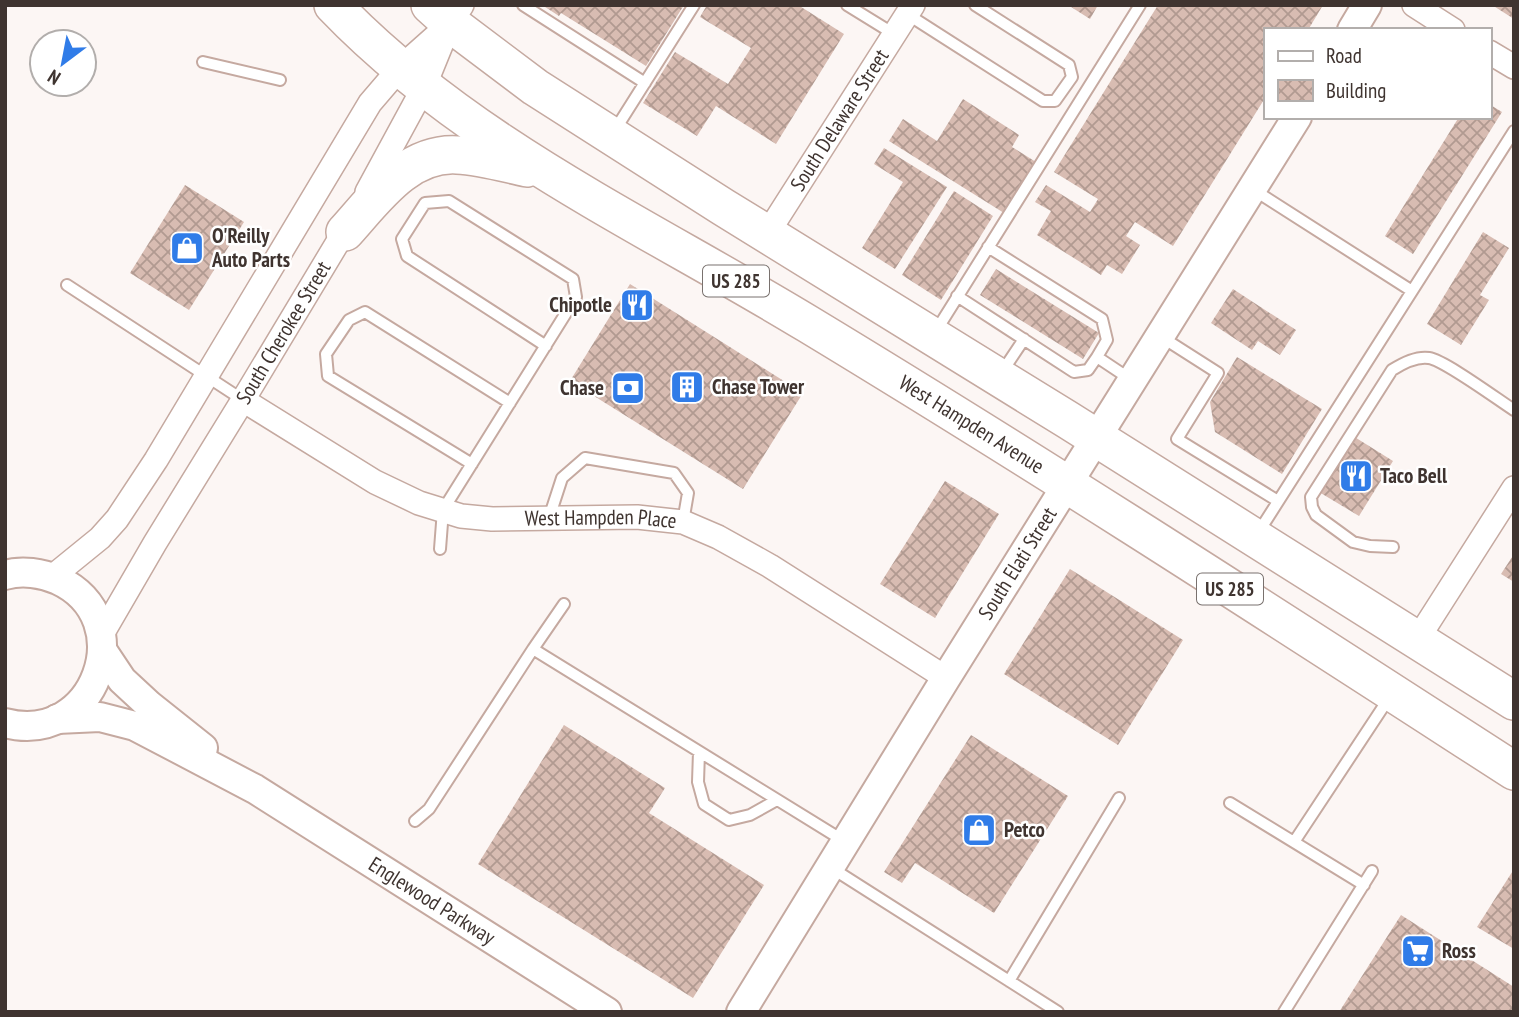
<svg xmlns="http://www.w3.org/2000/svg" width="1519" height="1017" viewBox="0 0 1519 1017" font-family="'PT Sans Narrow',sans-serif">
<defs>
<pattern id="building-cross-hatch" width="8" height="8" patternUnits="userSpaceOnUse" patternTransform="scale(1.75)"><rect width="8" height="8" fill="#d8bcb2"/><path d="M0 0l8 8M0 8l8-8" fill="none" stroke="#b19a91"/></pattern>
</defs>
<rect width="100%" height="100%" fill="#fcf6f4"/>
<!-- building -->
<path fill="url(#building-cross-hatch)" d="M542 5H684L646 66 561 13 559 16Z
M707 5H798L844 34 776 144 716 106 697 136 643 103 675 52 728 84 751 48 700 17Z
M1068 5H1098L1090 19Z
M1158 5H1323L1308 30H1265V98L1173 246 1135 222 1126 236 1140 245 1122 274 1107 265 1101 275 1037 235 1051 211 1035 202 1046 185 1090 212 1098 199 1054 172Z
M1492 5H1514V19Z
M963 99 1019 135 1012 147 1036 162 1004 213 889 141 903 119 937 141Z
M1489 104 1502 112 1413 254 1385 236 1459 117H1489Z
M884 148 947 187 895 269 862 248 903 182 874 164Z
M185 185 244 222 189 310 130 273Z
M954 191 993 216 941 300 902 275Z
M1483 232 1509 248 1480 295 1489 300 1461 345 1427 324Z
M996 269 1099 333 1083 359 980 295Z
M630 284 803 393 743 489 570 381Z
M1233 289 1296 330 1280 355 1258 341 1252 350 1211 323Z
M1237 357 1322 409 1282 474 1215 432 1210 402Z
M1353 436 1393 461 1359 516 1319 492Z
M945 481 999 514 935 618 880 584Z
M1514 554V582L1501 574Z
M1070 569 1183 640 1118 745 1004 674Z
M564 725 665 788 649 813 764 885 693 998 478 864Z
M971 735 1068 796 994 913 915 863 902 883 884 872Z
M1514 869V949L1477 927Z
M1401 915 1514 987V1012H1339Z"/>
<g fill="none" stroke-linecap="round" stroke-linejoin="round">
<!-- service casing -->
<g stroke="#c5a9a0" stroke-width="14">
<path id="service" d="M523 5 645 83
M847 5 894 34
M907 14 1043 101H1055L1072 77 1069 65 975 5
M203 62 280 80
M615 130 694 5
M1254 190 1412 291
M988 247 1102 319 1107 340 1097 357 1130 379
M67 285 243 400
M957 296 1074 372 1088 370 1097 357
M936 331 1140 5
M1160 336 1218 373 1177 439 1278 501
M1002 372 1024 339
M472 464 328 376 326 354 349 320 365 312 510 403
M549 518 562 478 585 458 674 473 688 493 683 522
M1258 533 1514 131
M1393 547 1370 546 1353 542 1316 515 1312 507 1311 497 1392 370C1403 363 1416 356 1429 358 1444 360 1497 399 1514 410
M440 549 443 510 576 297 573 279 449 201 425 203 402 239 407 256 546 346
M533 649 564 604
M699 752 698 782 704 804 729 820 750 815 777 800
M1230 803 1364 885
M415 821 429 809 533 649 844 841
M1294 842 1389 698
M830 867 1058 1012
M1009 981 1119 798
M1284 1012 1372 871"/>
</g>
<!-- minor casing -->
<g stroke="#c5a9a0" stroke-width="26">
<g id="minor">
<path d="M1414 5 1453 30"/>
<path d="M1489 52 1514 67"/>
<path d="M367 192 424 87 450 23 462 5"/>
<path id="s1" d="M767 234 913 5"/>
<path id="s2" d="M243 400 375 482 419 503 461 516 492 519 637 517 683 522 718 537 770 566 946 678"/>
<path d="M52 577 100 538 117 519 156 460 370 103 400 68 445 28"/>
<path id="s3" d="M101 636 155 543 243 400 350 222"/>
<path d="M1417 640 1514 488"/>
</g>
</g>
<!-- tertiary casing -->
<g stroke="#c5a9a0" stroke-width="32">
<g id="tertiary">
<path d="M1352 30 1367 5"/>
<path d="M5 575C22 570 42 573 58 580 142 619 95 747 5 723"/>
<path d="M102 650 122 680 149 705 203 748"/>
<path id="s4" d="M57 719 100 717 135 726 255 789 607 1012"/>
<path id="s5" d="M741 1012 946 678 1297 117"/>
</g>
</g>
<!-- trunk casing -->
<g stroke="#c5a9a0" stroke-width="40">
<g id="trunk">
<path id="s6" d="M333 5C466 144 645 225 808 324 1046 468 1280 620 1514 771"/>
<path d="M430 5 450 23 535 87 723 207 1068 420 1514 701"/>
<path d="M345 232C375 199 407 152 457 155 481 156 504 163 527 168"/>
</g>
</g>
<!-- service -->
<use href="#service" stroke="#fff" stroke-width="10"/>
<!-- minor -->
<use href="#minor" stroke="#fff" stroke-width="23"/>
<!-- tertiary -->
<use href="#tertiary" stroke="#fff" stroke-width="28"/>
<!-- trunk -->
<use href="#trunk" stroke="#fff" stroke-width="37"/>
</g>
<!-- icons -->
<defs>
<g id="shop-square" transform="scale(1.75)"><rect x="-9" y="-9" width="18" height="18" rx="4" fill="#307ce8" stroke="#fff"/><path d="M-5-2.5h2.3a2.7 3.5 0 0 1 5.4 0H5L5.5 6h-11ZM-1.5-2.5h3a1.5 2.3 0 0 0-3 0Z" fill="#fff"/></g>
<g id="restaurant-square" transform="scale(1.75)"><rect x="-9" y="-9" width="18" height="18" rx="4" fill="#307ce8" stroke="#fff"/><path d="M-5-6h1v4h1v-4h1v4h1v-4h1v5L-1.5 .5V6h-2V.5L-5-1ZM5-6V6H3V1.5H1.5Q1.5-4 5-6Z" fill="#fff"/></g>
<g id="building-square" transform="scale(1.75)"><rect x="-9" y="-9" width="18" height="18" rx="4" fill="#307ce8" stroke="#fff"/><path d="M-4-6H4V6H1V3H-1V6H-4ZM-2.5-4.3h1.7v1.8h-1.7ZM.8-4.3h1.7v1.8H.8ZM-2.5-1h1.7V.8h-1.7ZM.8-1h1.7V.8H.8Z" fill="#fff"/></g>
<g id="bank-square" transform="scale(1.75)"><rect x="-9" y="-9" width="18" height="18" rx="4" fill="#307ce8" stroke="#fff"/><path d="M-6-4H6V4H-6ZM0-2.3a2.3 2.3 0 1 0 0 4.6a2.3 2.3 0 1 0 0-4.6Z" fill="#fff"/></g>
<g id="supermarket-square" transform="scale(1.75)"><rect x="-9" y="-9" width="18" height="18" rx="4" fill="#307ce8" stroke="#fff"/><path d="M-6-5.5h2.5l.6 2H6L4.5 2H-2.5L-4.4-4H-6ZM-1.5 3.2a1.3 1.3 0 1 0 .1 0ZM3 3.2a1.3 1.3 0 1 0 .1 0Z" fill="#fff"/></g>
</defs>
<g fill-rule="evenodd">
<use href="#shop-square" x="187" y="248"/>
<use href="#restaurant-square" x="637" y="305"/>
<use href="#building-square" x="687" y="387"/>
<use href="#bank-square" x="628" y="388"/>
<use href="#restaurant-square" x="1356" y="476"/>
<use href="#shop-square" x="979" y="830"/>
<use href="#supermarket-square" x="1418" y="951"/>
</g>
<g text-anchor="middle" stroke-width="5" stroke-linejoin="round" paint-order="stroke">
<!-- shield labels -->
<g fill="#fff" stroke="#79716e" stroke-width="2">
<rect x="703" y="265.5" width="66" height="31" rx="5"/>
<rect x="1197" y="573.5" width="66" height="31" rx="5"/>
</g>
<g font-size="19" font-weight="bold" fill="#3f3430">
<text x="736" y="288">US 285</text>
<text x="1230" y="596">US 285</text>
</g>
<!-- street labels -->
<g font-size="21" fill="#3f3430" stroke="#fff">
<text dy="7" stroke="none"><textPath href="#s1" startOffset="135">South Delaware Street</textPath></text>
<text dy="7" stroke="none"><textPath href="#s3" startOffset="354">South Cherokee Street</textPath></text>
<text dy="7" stroke="none"><textPath href="#s6" startOffset="766">West Hampden Avenue</textPath></text>
<text dy="7" stroke="none"><textPath href="#s2" startOffset="388">West Hampden Place</textPath></text>
<text dy="7" stroke="none"><textPath href="#s5" startOffset="527">South Elati Street</textPath></text>
<text dy="7" stroke="none"><textPath href="#s4" startOffset="424">Englewood Parkway</textPath></text>
</g>
<!-- poi labels -->
<g font-size="21" font-weight="bold" fill="#3f3430" stroke="#fff" text-anchor="start">
<text x="212" y="243">O'Reilly<tspan x="212" dy="24">Auto Parts</tspan></text>
<text x="612" y="312" text-anchor="end">Chipotle</text>
<text x="712" y="394">Chase Tower</text>
<text x="604" y="395" text-anchor="end">Chase</text>
<text x="1380" y="483">Taco Bell</text>
<text x="1004" y="837">Petco</text>
<text x="1442" y="958">Ross</text>
</g>
</g>
<!-- border -->
<rect width="1519" height="1017" fill="none" stroke="#3f3430" stroke-width="14"/>
<!-- legend -->
<rect x="1264" y="28" width="228" height="91" fill="#ffffff" stroke="#b2aeac" stroke-width="2"/>
<rect x="1278" y="51" width="35" height="10" fill="#ffffff" stroke="#b2aeac" stroke-width="2"/>
<text x="1326" y="63" font-size="21" fill="#3f3430">Road</text>
<rect x="1278" y="80" width="35" height="21" fill="url(#building-cross-hatch)" stroke="#b2aeac" stroke-width="2"/>
<text x="1326" y="98" font-size="21" fill="#3f3430">Building</text>
<!-- north arrow -->
<g transform="translate(63 63) rotate(212)"><circle r="33" fill="#ffffff" stroke="#b2aeac" stroke-width="2"/>
<path d="M0-5L12 26L0 18L-12 26Z" fill="#307ce8"/>
<text y="-10" font-size="19" font-weight="bold" text-anchor="middle" fill="#3f3430">N</text>
</g>
</svg>
